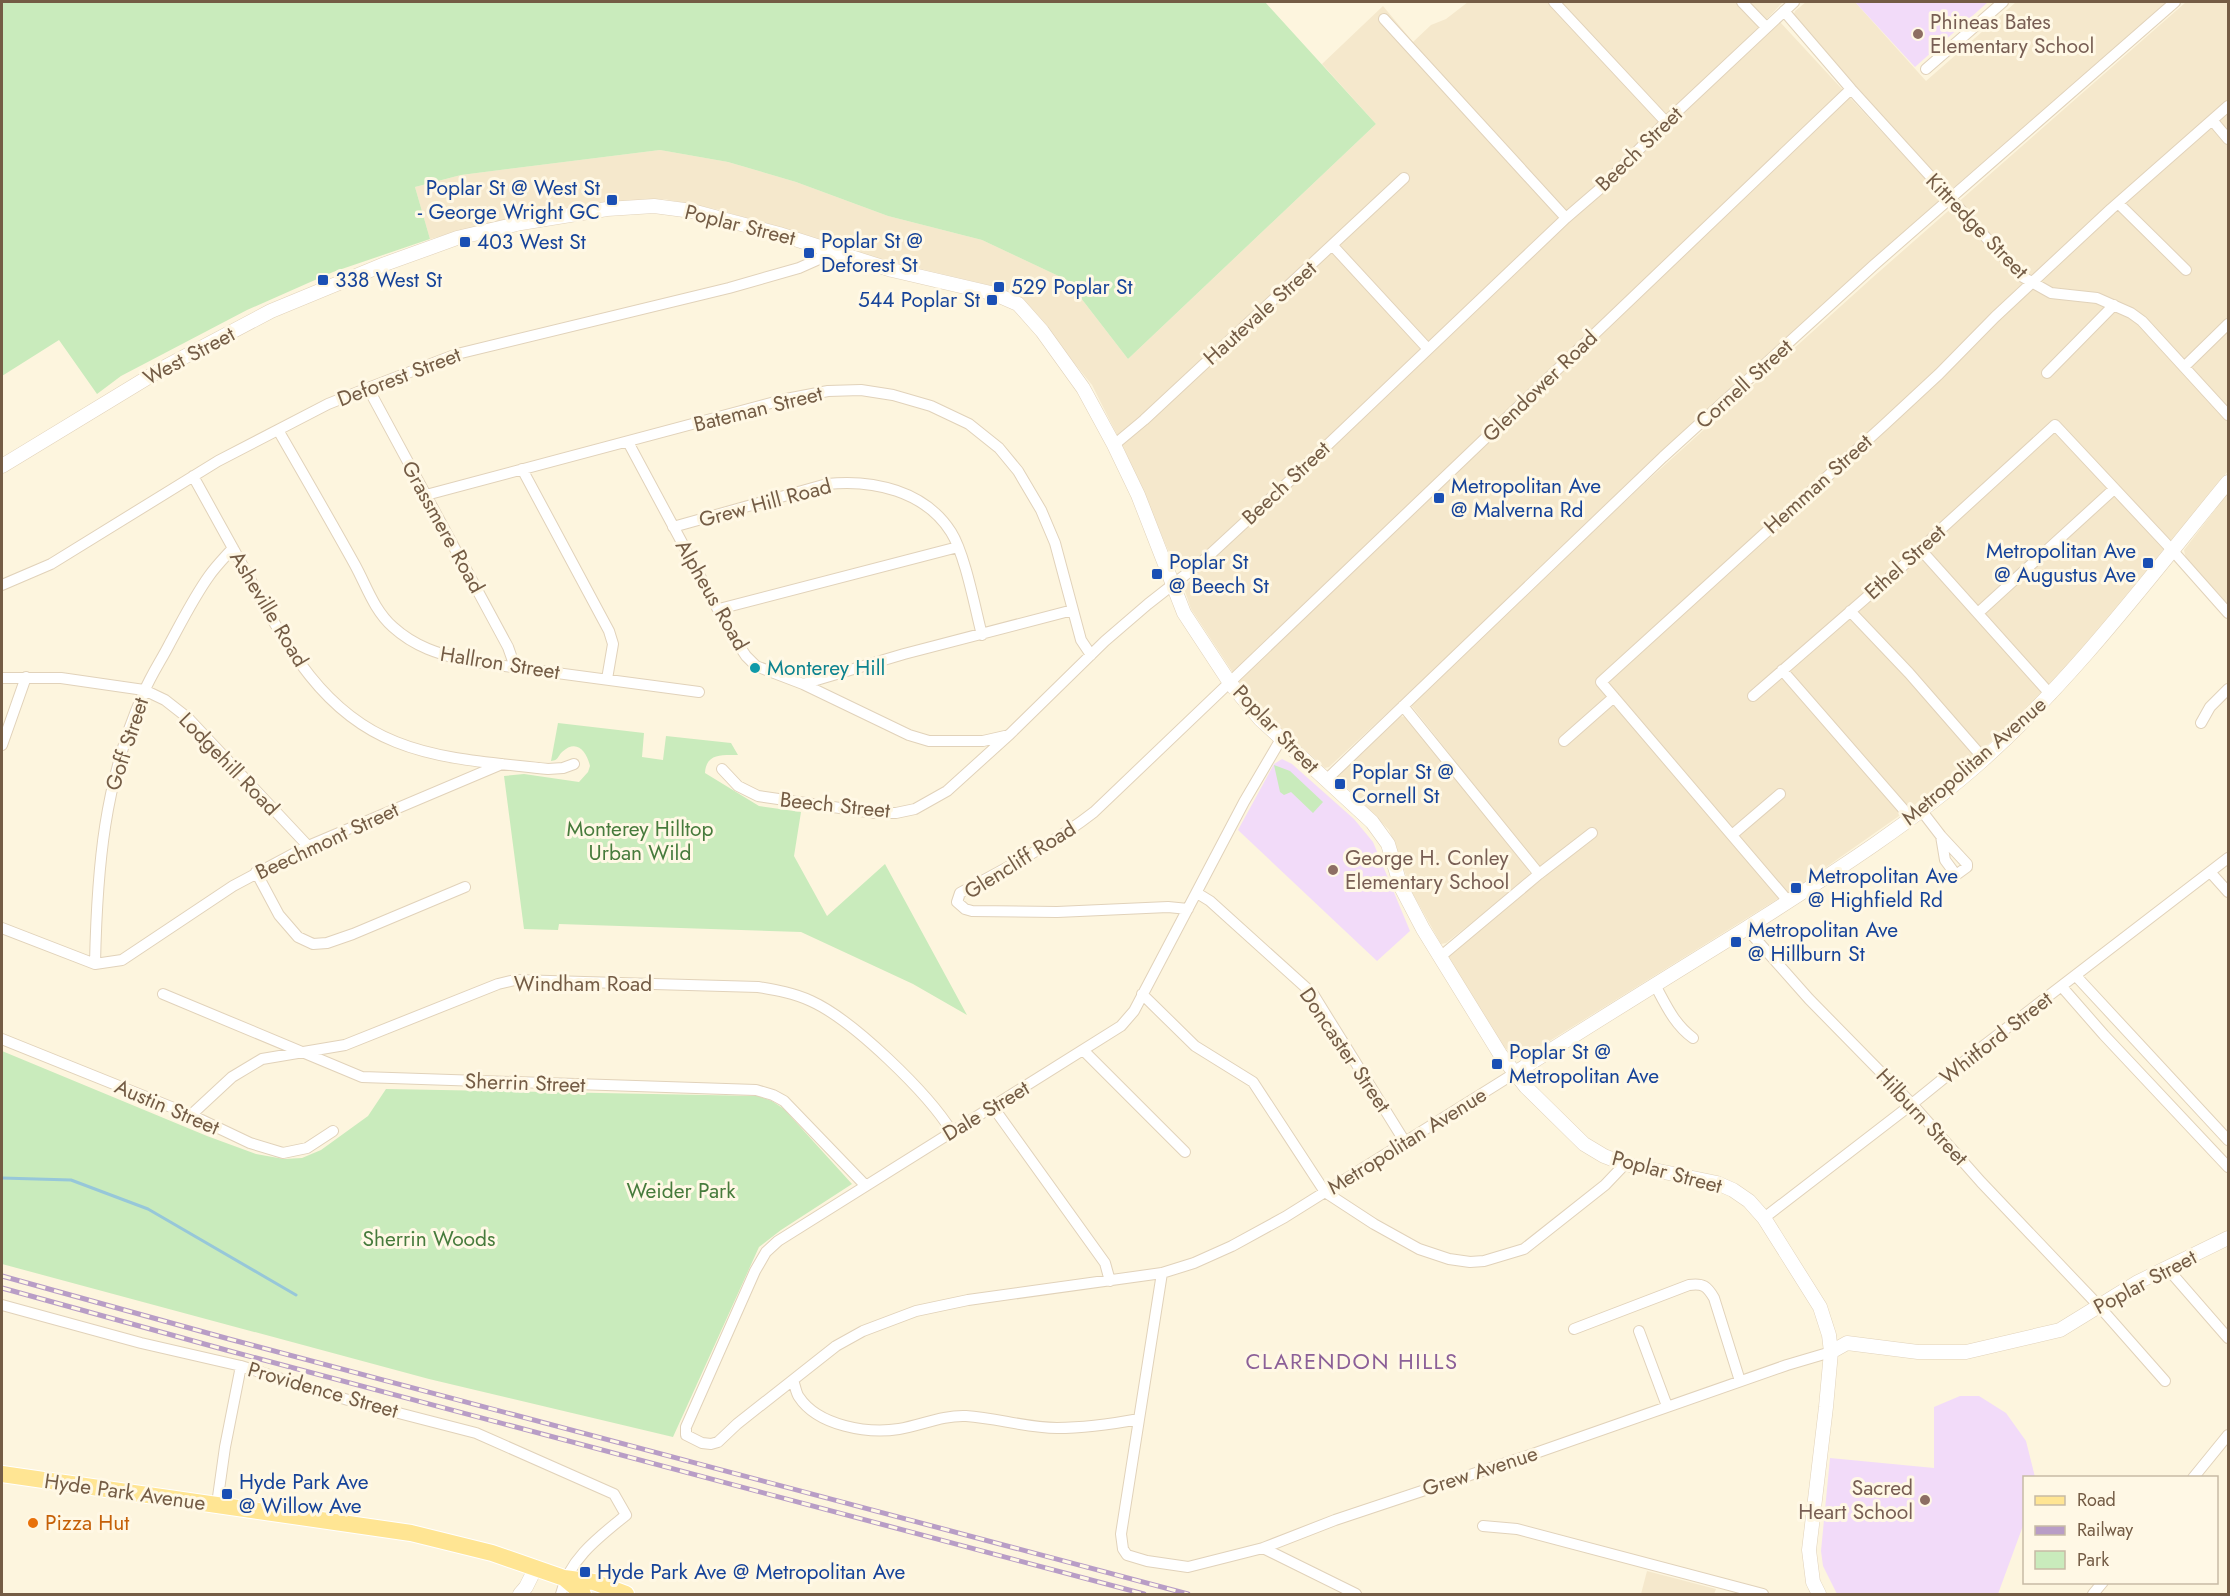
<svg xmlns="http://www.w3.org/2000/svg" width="2230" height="1596" viewBox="0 0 2230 1596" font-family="Jost,sans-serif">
<rect width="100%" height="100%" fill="#fdf5de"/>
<!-- residential -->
<path fill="#f5e8cc" d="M1468 2H1783L1742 45 1587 195 1189 568 1184 569 1175 566 1124 449 1092 385 1024 301 993 286 871 257 720 210 664 199 530 213 430 239 415 187 461 175 660 150 728 162 796 182 888 216 982 240 1067 280 1128 359 1376 124 1322 64 1383 6 1413 42 1431 25 1446 19Z
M1806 2H1855L1926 81 2016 2 2168 3 1953 188 1949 189 1797 23 1793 17 1795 11Z
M2186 2H2228V471L2141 579 2057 678 2001 733 1936 790 1805 882 1532 1052 1520 1058 1514 1056 1504 1047 1446 956 1546 876 1410 704 1647 481 1872 278Z
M1778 22H1780L1941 196V200L1329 767 1325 768 1274 722 1241 685 1191 609 1184 588 1195 575Z
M2228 493V604L2186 559 2184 550Z
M1399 716 1406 717 1528 869 1530 874 1526 880 1446 943 1441 944 1413 894 1389 830 1336 777Z
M1647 1571 1716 1589 1714 1594H1641Z"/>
<!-- education -->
<path fill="#f2dbf9" d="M1855 2H1988L1915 67Z
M1282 759 1292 764 1354 819 1373 842 1410 931 1377 961 1238 830 1274 764Z
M1960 1396H1979L2006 1413 2026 1441 2035 1477 2024 1478V1523L1998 1594H1837L1823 1566 1821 1551 1830 1458 1934 1468V1407Z"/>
<!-- green -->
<path fill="#c9ebbc" d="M2 2H1265L1376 124 1128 359 1067 280 982 240 888 216 796 182 728 162 660 150 461 175 415 187 430 239 333 272 247 310 121 376 97 394 59 340 2 376Z
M558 723 644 733 642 757 663 760 666 736 731 743 738 755C722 755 706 753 705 773L759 806 801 812 794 856 827 916 885 864 967 1015 913 984 801 932 559 924 558 930 524 929 504 776 524 774 579 782 588 772 590 766C587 752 577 738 562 752 557 757 559 760 551 761Z
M1274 765 1290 771 1323 802 1313 813 1291 792 1284 795 1280 792Z
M2 1051 207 1136 256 1154 284 1159 302 1158 321 1150 368 1116 386 1089 758 1096 772 1101 784 1109 852 1184 781 1230 759 1247 673 1437 429 1379 2 1264Z"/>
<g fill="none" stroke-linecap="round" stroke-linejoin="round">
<!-- stream -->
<path stroke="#97c7d9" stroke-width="3" d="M2 1178 71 1180 148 1209 296 1295"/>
<!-- minor casing -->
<g stroke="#e1d2ba" stroke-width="12">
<path id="minor" d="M1554 2 1666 122
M1742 2 1766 27
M1784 11 1851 89 2021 276 2051 293 2097 298 2131 313 2142 321 2228 415
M1384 19 1566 218
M1926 69 2003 2
M2212 120 2228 139
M2118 203 2186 270
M1333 246 1428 349
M2184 367 2228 324
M2047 373 2114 305
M368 388 508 647 515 667
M278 430C304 475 330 520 355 565 367 587 374 610 393 627 415 647 439 654 467 661L699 692
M628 442 730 632 746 656 756 666 803 684 909 735 929 741H983L1005 736
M1114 445 1144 420 1404 178
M522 469 609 631 613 644 607 679
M193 476C212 510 231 545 250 579 286 645 322 713 396 742 443 761 498 763 548 769L563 768 574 764
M426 495 786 399 828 391 861 390 893 395 931 406 969 424 999 448 1018 471 1041 510 1055 543 1081 640 1091 655
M673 527 827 484C873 479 925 491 951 532 965 554 975 608 982 635
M1921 550 2051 695
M2 585 51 564 218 461 328 404 368 388 457 354 729 288 799 268 817 260 828 250
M719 609 958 547
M1850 611 1909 673 1984 759
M1978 613 2114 489
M1782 670 1911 818
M2 678H61L144 690 165 700 188 718 308 846
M803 684 904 654 1073 610
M1753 696 1921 550 1940 530 2055 425 2173 551 2228 613
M1403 706 1539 874 1440 957
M2201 723 2210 707 2228 689
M1281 739 1244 802 1134 1011 1121 1026 778 1241 766 1252 755 1271 686 1427V1435L702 1443 711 1444 718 1442 737 1424 836 1346 863 1331 916 1311 968 1300 1162 1273 1194 1263 1232 1246 1285 1217 1515 1073
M1564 741 1614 697
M2 745 26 677
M722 769 738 786 758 796 874 813H896L915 809 947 791 1010 734 1105 641 1148 604 1203 561 1297 474 1566 218 1602 187 1666 122 1794 2
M1326 780 1663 457 1874 265 2175 2
M1921 810 1941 836 1967 864V867L1956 875 1945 860 1941 836
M1732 835 1780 794
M256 872 279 915 298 937 313 944 327 943 353 934 465 887
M2211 873 2228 892
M1539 874 1592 833
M1197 893 1210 901 1313 994 1405 1142
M1788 901 1601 682 1884 425 1939 374 1995 317 2111 209 2228 106
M1188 909 1168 907 1057 912 972 911 965 909 957 902 960 893C1006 868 1053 844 1094 812L1851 89
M2 928 95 964
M1746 928 1809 999 1912 1104 1981 1182 2098 1305 2165 1381
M95 964 122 960 233 886 308 846 502 764
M95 964C97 868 104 781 144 692 151 675 162 659 170 643 182 621 194 597 209 576 216 566 225 557 233 548
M2076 976 2228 1140
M1655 985C1666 1005 1674 1024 1693 1038
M2062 987 2104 1035 2228 1167
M163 994 362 1077 756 1090 773 1095 784 1101 865 1185
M1142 994 1195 1046 1253 1082 1325 1192 1374 1224 1419 1249 1449 1259 1470 1262 1484 1261 1524 1249 1605 1185 1625 1164
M2 1039 191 1115 250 1143 283 1153 307 1148 333 1131
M1084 1051 1185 1152
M993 1107 1105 1263 1110 1281
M191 1115 232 1077 262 1059 345 1045 498 984 515 980 758 987C776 990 794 993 811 1001 853 1020 928 1093 952 1132
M1764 1218 1912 1104 1986 1044 2228 858
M2167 1268 2228 1338
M1162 1273 1121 1534 1123 1549 1127 1555 1147 1561 1188 1567 1263 1548 1335 1520 1530 1455 1787 1365 1831 1352
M2 1305 141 1343 241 1366 348 1400 476 1433 614 1494 626 1515C599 1537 569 1559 561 1594
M1574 1329 1689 1285C1703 1283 1707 1286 1714 1298L1740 1381
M1639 1331 1667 1406
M793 1380C795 1385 796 1393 799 1397 818 1426 868 1434 899 1429 922 1425 943 1415 966 1416 997 1418 1027 1428 1057 1428 1085 1428 1112 1424 1139 1419
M2193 1478 2228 1435
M217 1504 225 1447 241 1366
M1483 1526 1517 1529 1763 1594
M1263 1548 1356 1594
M2093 1594 2103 1582"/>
</g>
<!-- tertiary casing -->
<g stroke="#e1d2ba" stroke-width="15">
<path id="tertiary" d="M2 466 165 367 271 311 385 264 457 238 521 223 607 209 654 206 692 211 779 234 892 270 995 294 1018 304 1042 331 1083 388 1114 445 1138 495 1184 613 1230 683 1260 719 1372 822 1388 844 1401 887 1423 929 1500 1054 1526 1087 1584 1144 1604 1156 1625 1164 1717 1183 1733 1190 1749 1201 1764 1218 1820 1307 1829 1335 1831 1352 1826 1407 1809 1550 1813 1582 1819 1594
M1515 1073C1590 1025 1666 978 1742 931 1825 878 1909 826 1983 760 2076 676 2149 578 2228 482
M1831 1352 1847 1343 1918 1352H1966L2060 1330 2138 1282 2228 1238
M520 1594 526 1587 536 1567"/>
</g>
<!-- primary casing -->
<g stroke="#fff" stroke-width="18">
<path id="primary" d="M2 1474 411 1533 492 1553 564 1578 594 1582 626 1594
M564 1578 583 1594"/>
</g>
<!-- minor -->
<use href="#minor" stroke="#fff" stroke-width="10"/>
<!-- tertiary -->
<use href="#tertiary" stroke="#fff" stroke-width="14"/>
<!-- primary -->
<use href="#primary" stroke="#ffe593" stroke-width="16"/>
<!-- rail casing -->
<g stroke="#b89dc6" stroke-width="5">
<path id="rail" d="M2 1276 229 1339 1188 1594
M2 1288 226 1350 1144 1594"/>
</g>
<!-- rail -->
<use href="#rail" stroke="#fff8e5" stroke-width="3" stroke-dasharray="9" stroke-linecap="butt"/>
</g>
<!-- markers -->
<g fill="#8d6e63" stroke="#fff8e5" stroke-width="2">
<circle cx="1918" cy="34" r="6"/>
<circle cx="1333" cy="870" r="6"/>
<circle cx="1925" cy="1500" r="6"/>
</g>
<g fill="#1a4fb4" stroke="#fff8e5" stroke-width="2">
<rect x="606" y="194" width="12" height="12" rx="3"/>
<rect x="459" y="236" width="12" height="12" rx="3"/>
<rect x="803" y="247" width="12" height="12" rx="3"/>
<rect x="317" y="274" width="12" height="12" rx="3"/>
<rect x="993" y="281" width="12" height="12" rx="3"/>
<rect x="986" y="294" width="12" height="12" rx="3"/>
<rect x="1433" y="492" width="12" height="12" rx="3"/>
<rect x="2142" y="557" width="12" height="12" rx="3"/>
<rect x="1151" y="568" width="12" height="12" rx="3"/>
<rect x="1334" y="778" width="12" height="12" rx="3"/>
<rect x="1790" y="882" width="12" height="12" rx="3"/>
<rect x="1730" y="936" width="12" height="12" rx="3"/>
<rect x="1491" y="1058" width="12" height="12" rx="3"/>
<rect x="221" y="1488" width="12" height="12" rx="3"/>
<rect x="579" y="1566" width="12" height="12" rx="3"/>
</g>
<circle fill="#0f9aa8" stroke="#fff8e5" stroke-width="2" cx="755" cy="668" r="6"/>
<circle fill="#e8710a" stroke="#fff8e5" stroke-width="2" cx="33" cy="1523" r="6"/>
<g text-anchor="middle" stroke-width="6" stroke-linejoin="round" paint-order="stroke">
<!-- education labels -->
<g font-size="21" fill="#785e54" stroke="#fff8e5" text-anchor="start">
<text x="1930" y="29">Phineas Bates<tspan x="1930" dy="24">Elementary School</tspan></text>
<text x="1345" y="865">George H. Conley<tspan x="1345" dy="24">Elementary School</tspan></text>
<text x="1913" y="1495" text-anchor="end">Sacred<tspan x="1913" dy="24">Heart School</tspan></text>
</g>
<!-- street labels -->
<g font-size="21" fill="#745c45" stroke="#fff8e5">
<text transform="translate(1639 149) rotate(-44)" y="7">Beech Street</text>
<text transform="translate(740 225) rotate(14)" y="7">Poplar Street</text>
<text transform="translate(1977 226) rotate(46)" y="7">Kittredge Street</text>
<text transform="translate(1260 313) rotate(-42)" y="7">Hautevale Street</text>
<text transform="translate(189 356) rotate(-28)" y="7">West Street</text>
<text transform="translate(399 377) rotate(-21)" y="7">Deforest Street</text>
<text transform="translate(1744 384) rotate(-42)" y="7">Cornell Street</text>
<text transform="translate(1540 386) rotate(-44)" y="7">Glendower Road</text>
<text transform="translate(758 409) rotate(-14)" y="7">Bateman Street</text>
<text transform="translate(1286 483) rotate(-43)" y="7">Beech Street</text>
<text transform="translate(1818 484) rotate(-42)" y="7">Hemman Street</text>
<text transform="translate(765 503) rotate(-15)" y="7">Grew Hill Road</text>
<text transform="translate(443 527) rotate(61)" y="7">Grassmere Road</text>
<text transform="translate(1905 562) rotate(-42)" y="7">Ethel Street</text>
<text transform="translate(712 595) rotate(60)" y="7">Alpheus Road</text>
<text transform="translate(269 609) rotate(59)" y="7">Asheville Road</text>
<text transform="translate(500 663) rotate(9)" y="7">Hallron Street</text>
<text transform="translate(1276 729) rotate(46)" y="7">Poplar Street</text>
<text transform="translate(127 744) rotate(-72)" y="7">Goff Street</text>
<text transform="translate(1974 761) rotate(-41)" y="7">Metropolitan Avenue</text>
<text transform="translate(229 764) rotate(46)" y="7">Lodgehill Road</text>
<text transform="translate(835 805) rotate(6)" y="7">Beech Street</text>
<text transform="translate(327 841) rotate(-25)" y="7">Beechmont Street</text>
<text transform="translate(1020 860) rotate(-32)" y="7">Glencliff Road</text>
<text x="583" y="991">Windham Road</text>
<text transform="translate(1996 1038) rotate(-38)" y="7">Whitford Street</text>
<text transform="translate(1345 1050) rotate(56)" y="7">Doncaster Street</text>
<text transform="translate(525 1083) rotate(2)" y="7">Sherrin Street</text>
<text transform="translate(167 1107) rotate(23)" y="7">Austin Street</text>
<text transform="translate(986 1111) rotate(-31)" y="7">Dale Street</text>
<text transform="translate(1922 1117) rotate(47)" y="7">Hilburn Street</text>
<text transform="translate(1407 1141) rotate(-32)" y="7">Metropolitan Avenue</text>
<text transform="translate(1667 1172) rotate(15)" y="7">Poplar Street</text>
<text transform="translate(2145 1282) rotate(-28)" y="7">Poplar Street</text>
<text transform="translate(323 1390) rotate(16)" y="7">Providence Street</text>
<text transform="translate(1480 1471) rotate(-18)" y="7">Grew Avenue</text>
<text transform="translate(125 1492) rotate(8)" y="7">Hyde Park Avenue</text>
</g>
<!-- transit labels -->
<g font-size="21" fill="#164399" stroke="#fff8e5" text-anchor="start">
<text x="600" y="195" text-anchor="end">Poplar St @ West St<tspan x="600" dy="24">- George Wright GC</tspan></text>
<text x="821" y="248">Poplar St @<tspan x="821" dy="24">Deforest St</tspan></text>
<text x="477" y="249">403 West St</text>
<text x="335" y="287">338 West St</text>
<text x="1011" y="294">529 Poplar St</text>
<text x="980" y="307" text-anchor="end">544 Poplar St</text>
<text x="1451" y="493">Metropolitan Ave<tspan x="1451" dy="24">@ Malverna Rd</tspan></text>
<text x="2136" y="558" text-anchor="end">Metropolitan Ave<tspan x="2136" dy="24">@ Augustus Ave</tspan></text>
<text x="1169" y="569">Poplar St<tspan x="1169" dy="24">@ Beech St</tspan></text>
<text x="1352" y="779">Poplar St @<tspan x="1352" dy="24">Cornell St</tspan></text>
<text x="1808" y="883">Metropolitan Ave<tspan x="1808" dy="24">@ Highfield Rd</tspan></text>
<text x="1748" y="937">Metropolitan Ave<tspan x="1748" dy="24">@ Hillburn St</tspan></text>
<text x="1509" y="1059">Poplar St @<tspan x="1509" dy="24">Metropolitan Ave</tspan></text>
<text x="239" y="1489">Hyde Park Ave<tspan x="239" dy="24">@ Willow Ave</tspan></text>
<text x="597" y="1579">Hyde Park Ave @ Metropolitan Ave</text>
</g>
<!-- culture labels -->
<g font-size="21" fill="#0d838f" stroke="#fff8e5" text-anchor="start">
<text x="767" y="675">Monterey Hill</text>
</g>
<!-- park labels -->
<g font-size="21" fill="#477b3c" stroke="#fff8e5">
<text x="640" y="836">Monterey Hilltop<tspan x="640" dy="24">Urban Wild</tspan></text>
<text x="681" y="1198">Weider Park</text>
<text x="429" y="1246">Sherrin Woods</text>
</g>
<!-- food labels -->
<g font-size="21" fill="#c56008" stroke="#fff8e5" text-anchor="start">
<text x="45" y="1530">Pizza Hut</text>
</g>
<!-- neighbourhood labels -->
<g font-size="22" letter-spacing="1.5" fill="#8c6098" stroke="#fff8e5">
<text x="1352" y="1369">CLARENDON HILLS</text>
</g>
</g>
<!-- border -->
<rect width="2230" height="1596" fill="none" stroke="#745c45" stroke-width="6"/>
<!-- legend -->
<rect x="2023" y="1476" width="195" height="108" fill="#fff8e5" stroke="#c7baa5" stroke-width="1.5"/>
<rect x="2035" y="1496" width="30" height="9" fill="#ffe593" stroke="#c7baa5" stroke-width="1.5"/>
<text x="2077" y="1506" font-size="18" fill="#745c45">Road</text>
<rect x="2035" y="1526" width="30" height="9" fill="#b89dc6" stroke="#c7baa5" stroke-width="1.5"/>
<text x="2077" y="1536" font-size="18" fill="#745c45">Railway</text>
<rect x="2035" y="1551" width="30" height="18" fill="#c9ebbc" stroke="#c7baa5" stroke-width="1.5"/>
<text x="2077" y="1566" font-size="18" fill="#745c45">Park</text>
</svg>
